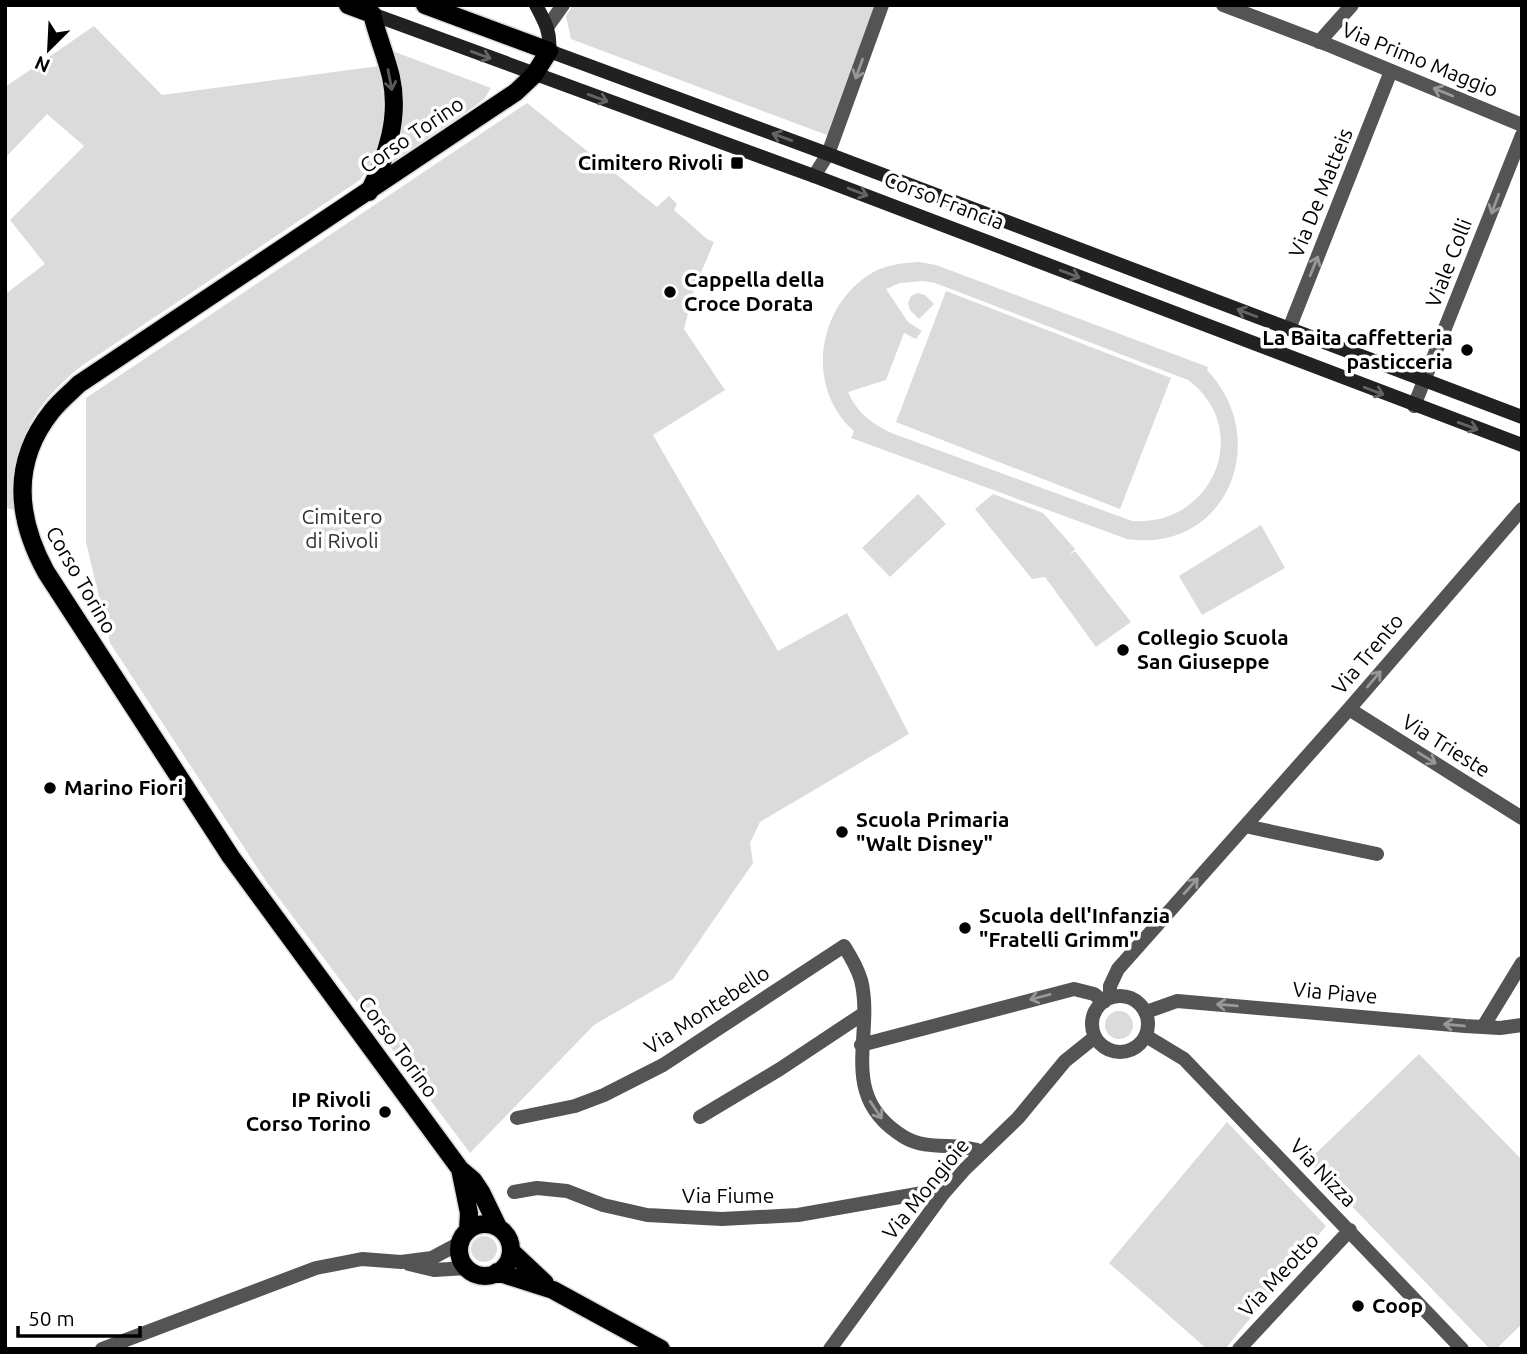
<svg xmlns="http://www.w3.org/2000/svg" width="1527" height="1354" viewBox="0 0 1527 1354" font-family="Ubuntu,sans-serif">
<rect width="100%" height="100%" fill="#fff"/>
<!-- green -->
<path fill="#dbdbdb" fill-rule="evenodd" d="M573 5H875L827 135 571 39 566 16Z
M94 26 162 95 379 66C387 106 386 146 360 180L80 367C29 409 13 444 13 510L5 507V288L8 292 45 264 10 220 84 146 47 114 5 158V87Z
M387 49 491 88 485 98 475 106 385 167Z
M527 103 657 207 669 196 677 204 674 210 707 239 714 242 694 289 684 329 725 390 653 435 778 651 847 613 909 734 760 822 750 843 753 863 673 979 594 1025 470 1153 266 881 110 643 86 542V398Z
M919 262 936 265 1208 367 1207 370C1274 441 1225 554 1127 539L851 438 854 431C806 389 816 311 867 276 883 265 900 263 919 262ZM923 281 935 283 1188 380C1254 429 1213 527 1132 521L894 434C873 425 857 413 848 392L886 380 904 333 916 339 922 331 908 322 886 289 900 283Z
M946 291 1171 378 1120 509 896 422Z
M918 293 925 295 934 304 919 319 910 310 908 303 911 296Z
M918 494 946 524 890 577 862 548Z
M993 494 1043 513 1075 549 1068 556 1075 551 1131 622 1096 647 1045 577 1032 579 975 509Z
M1261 525 1285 568 1202 615 1179 576Z
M1105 1025a14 14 0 1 1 28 0a14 14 0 1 1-28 0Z
M1419 1054 1522 1160V1324L1496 1349H1490L1308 1161Z
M1227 1122 1326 1226 1225 1349H1207L1109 1263Z
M471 1249a13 13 0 1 1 26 0a13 13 0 1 1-26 0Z"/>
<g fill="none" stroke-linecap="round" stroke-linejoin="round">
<!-- primary casing -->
<g stroke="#dbdbdb" stroke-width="21">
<path id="primary" d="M348 5 372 14C377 35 386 56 391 77 400 117 387 156 369 192
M425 5 549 51 534 75 516 92 79 384C70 393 60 401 52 411 11 462 16 517 46 572L231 857 460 1169 473 1180 481 1192 498 1227
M460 1169 469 1213 468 1230
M459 1250a26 26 0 1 1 52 0a26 26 0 1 1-52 0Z
M511 1251 545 1283
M497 1272 553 1290 661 1349"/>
</g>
<!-- minor -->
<path stroke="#545454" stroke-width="14" d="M1223 5 1331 46 1522 125
M548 26 563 5
M1319 42 1352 5
M814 176 828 154 882 5
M1289 329 1391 71
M1349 709 1522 818
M1245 826 1377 854
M1092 1024a28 28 0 1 1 56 0a28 28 0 1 1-56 0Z
M1110 998V986L1118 969 1349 709 1522 509
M1146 1012 1177 1001 1465 1026 1500 1028 1522 1025
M1483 1027 1522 963
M1146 1036 1184 1059 1462 1349
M861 1045 1074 989 1094 994 1104 1002
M700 1117 780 1069 863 1014
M517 1118 575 1106 604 1095 663 1065 844 946C851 957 857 967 861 980 875 1036 836 1096 904 1137 929 1152 957 1141 982 1152
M514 1192 537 1188 567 1191 603 1205 647 1215 722 1219 798 1215 934 1191 943 1194
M409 1264 434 1270 467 1268
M102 1349 316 1268 362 1259 401 1262 432 1258 460 1243
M830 1349 943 1194 965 1169 1018 1118 1065 1061 1095 1037
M1239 1349 1350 1230"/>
<!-- tertiary -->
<path stroke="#545454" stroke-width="14" d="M1414 406 1522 135"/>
<!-- secondary -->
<path stroke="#212121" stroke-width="14" d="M536 5C545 22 551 32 549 51L828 154 1522 417
M372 14 814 176 1522 445"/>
<!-- primary -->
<use href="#primary" stroke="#000" stroke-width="18"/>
</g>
<!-- one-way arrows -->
<defs><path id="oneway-shaft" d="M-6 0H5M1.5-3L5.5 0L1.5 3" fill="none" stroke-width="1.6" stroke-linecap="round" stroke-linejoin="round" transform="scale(1.75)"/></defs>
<g stroke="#646464">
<use href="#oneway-shaft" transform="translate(481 55) rotate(20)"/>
<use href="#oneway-shaft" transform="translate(598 98) rotate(20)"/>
<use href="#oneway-shaft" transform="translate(782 137) rotate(-160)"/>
<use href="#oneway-shaft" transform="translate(858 192) rotate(21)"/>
<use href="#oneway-shaft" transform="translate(1070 274) rotate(21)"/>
<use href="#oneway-shaft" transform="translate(1247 313) rotate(-159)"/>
<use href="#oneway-shaft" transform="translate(1374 391) rotate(21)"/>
<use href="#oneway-shaft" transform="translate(1468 426) rotate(20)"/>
</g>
<g stroke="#989898">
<use href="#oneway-shaft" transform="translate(859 69) rotate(110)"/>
<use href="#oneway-shaft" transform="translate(1443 92) rotate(-158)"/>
<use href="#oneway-shaft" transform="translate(1495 204) rotate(111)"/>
<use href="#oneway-shaft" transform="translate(1314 266) rotate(-68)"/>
<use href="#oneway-shaft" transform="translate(1374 679) rotate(-50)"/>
<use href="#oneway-shaft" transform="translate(1427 758) rotate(32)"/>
<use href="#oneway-shaft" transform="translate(1191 886) rotate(-48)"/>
<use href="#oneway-shaft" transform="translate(1040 997) rotate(165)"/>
<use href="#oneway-shaft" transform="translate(1227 1005) rotate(-175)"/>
<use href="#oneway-shaft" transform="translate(1454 1025) rotate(-175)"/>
<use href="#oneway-shaft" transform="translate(876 1110) rotate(56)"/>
</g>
<use stroke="#595959" href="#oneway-shaft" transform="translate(390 80) rotate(79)"/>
<!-- markers -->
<g fill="#000" stroke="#fff" stroke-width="2.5">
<rect x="730" y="156" width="14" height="14" rx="3.5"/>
<circle cx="670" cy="292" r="7"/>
<circle cx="1467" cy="350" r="7"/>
<circle cx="1123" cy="650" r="7"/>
<circle cx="50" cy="788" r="7"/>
<circle cx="842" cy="832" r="7"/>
<circle cx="965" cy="928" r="7"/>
<circle cx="385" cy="1112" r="7"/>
<circle cx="1358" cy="1306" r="7"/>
</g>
<g text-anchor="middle" stroke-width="7" stroke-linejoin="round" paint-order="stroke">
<!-- street labels -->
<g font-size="21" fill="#000" stroke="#fff">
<text transform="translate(1420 60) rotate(22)" y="7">Via Primo Maggio</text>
<text transform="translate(412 135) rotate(-34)" y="7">Corso Torino</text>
<text transform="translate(1321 193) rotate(-68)" y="7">Via De Matteis</text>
<text transform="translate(944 201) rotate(21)" y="7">Corso Francia</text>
<text transform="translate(1449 263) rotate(-69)" y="7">Viale Colli</text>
<text transform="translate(81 580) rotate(60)" y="7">Corso Torino</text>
<text transform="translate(1368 654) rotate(-50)" y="7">Via Trento</text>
<text transform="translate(1446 746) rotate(32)" y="7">Via Trieste</text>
<text transform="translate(1335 993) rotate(5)" y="7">Via Piave</text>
<text transform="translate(707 1010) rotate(-33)" y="7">Via Montebello</text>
<text transform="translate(398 1047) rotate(54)" y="7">Corso Torino</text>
<text transform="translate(1323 1173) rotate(46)" y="7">Via Nizza</text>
<text transform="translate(926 1189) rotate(-51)" y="7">Via Mongioie</text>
<text x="728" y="1203">Via Fiume</text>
<text transform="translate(1279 1275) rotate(-47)" y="7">Via Meotto</text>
</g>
<!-- poi labels -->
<g font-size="21" font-weight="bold" fill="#000" stroke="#fff" text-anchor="start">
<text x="723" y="170" text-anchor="end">Cimitero Rivoli</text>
<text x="684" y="287">Cappella della<tspan x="684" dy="24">Croce Dorata</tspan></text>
<text x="1453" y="345" text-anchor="end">La Baita caffetteria<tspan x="1453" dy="24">pasticceria</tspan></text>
<text x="1137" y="645">Collegio Scuola<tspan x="1137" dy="24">San Giuseppe</tspan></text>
<text x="64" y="795">Marino Fiori</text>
<text x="856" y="827">Scuola Primaria<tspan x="856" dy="24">"Walt Disney"</tspan></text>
<text x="979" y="923">Scuola dell'Infanzia<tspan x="979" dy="24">"Fratelli Grimm"</tspan></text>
<text x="371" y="1107" text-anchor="end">IP Rivoli<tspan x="371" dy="24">Corso Torino</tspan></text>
<text x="1372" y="1313">Coop</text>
</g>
<!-- park labels -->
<g font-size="21" fill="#323232" stroke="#fff">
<text x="342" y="524">Cimitero<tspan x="342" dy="24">di Rivoli</tspan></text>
</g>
</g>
<!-- border -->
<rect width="1527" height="1354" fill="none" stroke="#000000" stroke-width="14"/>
<!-- north arrow -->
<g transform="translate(49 49) rotate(204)" stroke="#ffffff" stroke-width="5" paint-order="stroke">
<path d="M0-5L12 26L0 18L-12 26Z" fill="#000000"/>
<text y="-10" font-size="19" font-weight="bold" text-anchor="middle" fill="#000000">N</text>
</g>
<!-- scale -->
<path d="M18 1326v10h122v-10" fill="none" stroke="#000000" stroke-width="3.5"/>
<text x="28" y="1326" font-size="21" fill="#000000" stroke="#ffffff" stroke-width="5" paint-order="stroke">50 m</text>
</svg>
